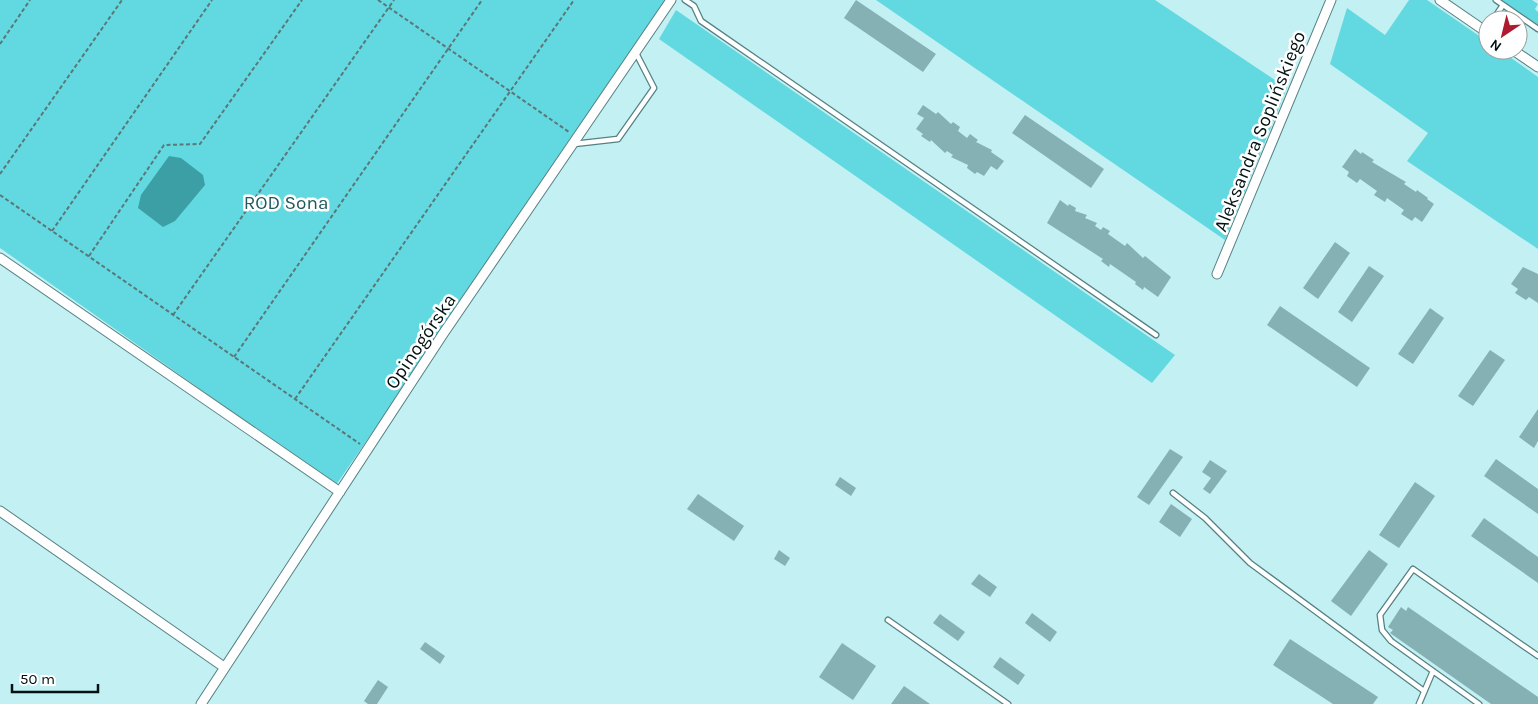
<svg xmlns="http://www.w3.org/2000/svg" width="1538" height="704" viewBox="0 0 1538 704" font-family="Karla,sans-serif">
<rect width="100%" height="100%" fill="#c2f0f3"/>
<!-- green -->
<path fill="#62d9e0" d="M0 0H670L336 485 0 248Z
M876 0H1155L1287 88 1225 240Z
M1409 0H1427L1488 42V50H1500L1538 77V249L1407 161 1428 133 1330 64 1347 8 1385 35Z
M1501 0H1532L1538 4 1535 9 1538 12V25H1535Z
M676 10 1175 355 1152 383 659 39Z"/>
<!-- water -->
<path fill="#3b9fa5" d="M169 156 181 158 203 175 205 185 175 221 163 227 138 208 141 195Z"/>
<!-- building -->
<path fill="#85b1b4" d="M856 0 936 54 923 72 844 18Z
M923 105 936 114 938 112 951 124 953 122 960 127 958 131 967 138 970 134 978 140 976 142 992 150 991 152 1004 161 997 170 991 166 984 176 977 172 975 174 967 168 968 165 951 157 953 155 947 151 945 153 931 140 930 142 921 136 923 134 916 129 924 118 917 114Z
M1025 115 1104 169 1091 188 1012 133Z
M1355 149 1361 154 1362 152 1374 160 1372 162 1406 182 1404 184 1416 192 1417 190 1428 198 1427 199 1434 204 1422 222 1415 217 1412 221 1401 214 1404 210 1387 198 1385 202 1374 195 1377 191 1360 179 1357 183 1347 176 1349 172 1342 167Z
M1060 200 1068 206 1069 204 1076 208 1075 211 1087 215 1085 218 1097 223 1095 226 1101 230 1103 227 1110 231 1108 234 1125 246 1127 243 1143 258 1145 256 1171 277 1158 297 1144 287 1143 290 1135 284 1136 282 1110 264 1109 267 1101 261 1103 259 1047 223Z
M1335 242 1350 253 1318 299 1303 288Z
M1369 266 1384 276 1352 322 1338 312Z
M1523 267 1538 274V303L1529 297 1526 300 1515 293 1518 289 1511 284Z
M1280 306 1370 368 1357 387 1267 325Z
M1430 308 1444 318 1413 364 1398 354Z
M1490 350 1505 360 1473 406 1458 396Z
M1538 409V441L1534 448 1519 437Z
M1170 449 1183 457 1149 505 1137 497Z
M1496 459 1538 489V514L1484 476Z
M1210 460 1227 471 1210 494 1203 489 1211 478 1202 472Z
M840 477 856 488 851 496 835 485Z
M1415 482 1435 496 1399 548 1379 535Z
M698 494 744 526 734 541 687 509Z
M1171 504 1192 519 1180 537 1159 522Z
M1484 518 1538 557V583L1471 536Z
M779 550 790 558 785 566 774 559Z
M1369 550 1388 564 1351 616 1331 601Z
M979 574 997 587 990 597 971 584Z
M1401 607 1406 611 1408 607 1538 697V704H1491L1390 633 1393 630 1388 627Z
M1032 613 1057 632 1050 642 1025 623Z
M940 614 965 632 958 641 933 623Z
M1290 639 1378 697 1373 704H1333L1273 665Z
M425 642 445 656 440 664 420 649Z
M842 643 876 666 853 700 819 677Z
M1000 657 1025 675 1018 685 993 667Z
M378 680 388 687 377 704H368L364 701Z
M904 686 930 704H891Z"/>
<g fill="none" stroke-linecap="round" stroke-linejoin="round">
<!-- lane casing -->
<g stroke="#568183" stroke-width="7">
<path id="lane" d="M685 0 694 6 701 21 1156 335
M1496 0 1538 29
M1493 20 1503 5
M574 144 618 139 654 88 636 53
M1173 493 1205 518 1250 563 1424 691
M888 620 1008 704
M1419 704 1433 671
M1479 704 1391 641 1382 630 1380 615 1413 569 1538 656"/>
</g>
<!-- street casing -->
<g stroke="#568183" stroke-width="11">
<path id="street" d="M1440 0 1488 33
M1513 50 1538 67
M0 258 340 492
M1217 274 1331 0
M0 511 224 667
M201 704 443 334 671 0"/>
</g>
<!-- path -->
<path stroke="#5a7779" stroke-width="2" stroke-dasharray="4 2.5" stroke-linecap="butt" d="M378 0 569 132
M0 44 30 0
M0 174 122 0
M0 195 360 444
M52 231 212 0
M89 256 164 145 200 144 302 0
M173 315 394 0
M234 357 482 0
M295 399 574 0"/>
<!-- lane -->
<use href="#lane" stroke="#fff" stroke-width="4.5"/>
<!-- street -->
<use href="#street" stroke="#fff" stroke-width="9"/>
</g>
<g text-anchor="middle" stroke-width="5" stroke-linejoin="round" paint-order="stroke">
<!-- street labels -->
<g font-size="19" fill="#021112" stroke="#fff">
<text transform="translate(1259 131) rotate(-68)" y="7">Aleksandra Soplińskiego</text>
<text transform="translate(420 341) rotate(-56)" y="7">Opinogórska</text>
</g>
<!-- park labels -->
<g font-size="19" fill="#21595c" stroke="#fff">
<text x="286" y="209">ROD Sona</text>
</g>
</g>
<!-- north arrow -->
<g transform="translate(1503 35) rotate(215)"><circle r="24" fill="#ffffff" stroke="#9aa0a0"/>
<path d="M0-4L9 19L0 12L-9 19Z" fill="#ae1a2f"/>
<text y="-8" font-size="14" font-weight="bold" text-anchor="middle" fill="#021112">N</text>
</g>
<!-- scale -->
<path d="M12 684v8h86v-8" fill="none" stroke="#021112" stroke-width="2.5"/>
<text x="20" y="684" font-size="15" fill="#021112" stroke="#ffffff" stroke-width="4" paint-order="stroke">50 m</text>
</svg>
